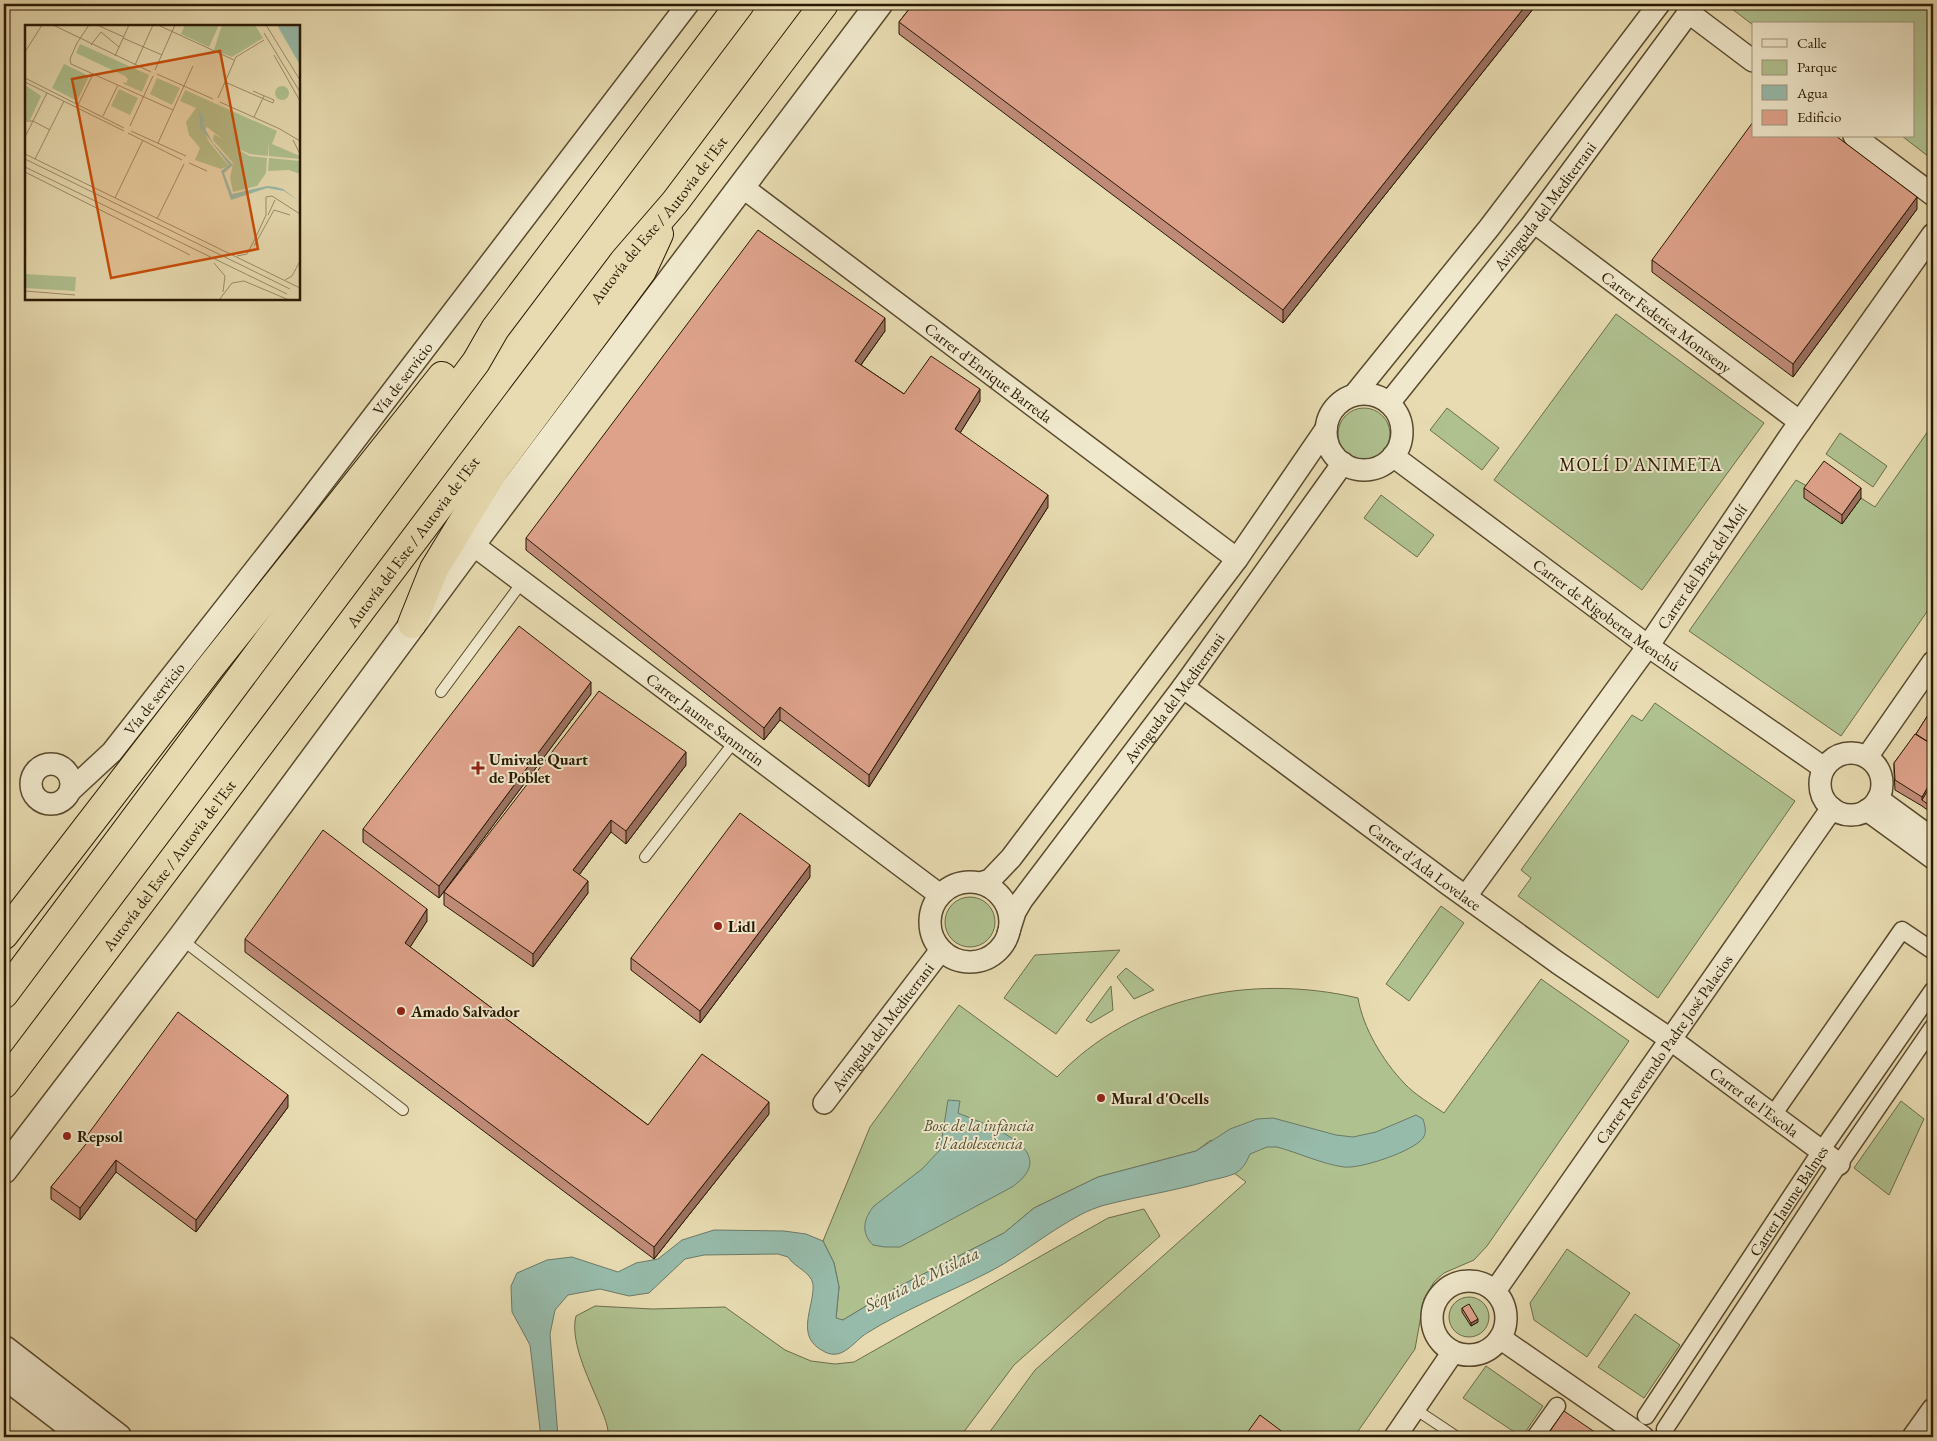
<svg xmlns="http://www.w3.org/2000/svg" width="1937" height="1441" viewBox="0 0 1937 1441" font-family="'EB Garamond',serif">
<rect width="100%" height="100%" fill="#e8dbb1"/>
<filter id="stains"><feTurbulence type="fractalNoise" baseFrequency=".004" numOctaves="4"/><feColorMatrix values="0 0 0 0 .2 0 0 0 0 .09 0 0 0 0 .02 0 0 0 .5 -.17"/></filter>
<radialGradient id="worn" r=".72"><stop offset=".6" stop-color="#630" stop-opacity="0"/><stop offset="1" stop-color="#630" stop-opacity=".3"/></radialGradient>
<!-- green -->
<path fill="#b0c190" stroke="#6c6d4a" d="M1728 4H1933V160L1902 136H1913V24L1753 25 1727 5Z
M1616 314 1764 423 1642 590 1494 480Z
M1447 408 1499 448 1482 470 1430 430Z
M1338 434a26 26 0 1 1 52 0a26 26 0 1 1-52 0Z
M1933 424V603L1841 736 1689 631 1796 480 1807 486 1842 524 1861 498 1875 507Z
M1840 433 1887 466 1873 487 1826 454Z
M1381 495 1434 535 1417 557 1364 518Z
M1655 703 1795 801 1658 998 1518 896 1531 878 1521 870 1632 715 1642 721Z
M945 922a25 25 0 1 1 50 0a25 25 0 1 1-50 0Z
M1441 906 1464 923 1409 1001 1386 984Z
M1120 950 1056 1034 1004 998 1035 955Z
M1126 968 1154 990 1134 999 1117 977Z
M1541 979 1629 1041 1487 1246 1474 1260 1444 1273 1434 1282 1424 1299 1415 1349 1354 1437H986L1035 1370 1246 1182 1234 1173 1211 1140 1196 1151 1098 1177 1034 1208 1004 1233 894 1289 843 1320 836 1319 839 1287 834 1263 823 1241 870 1127 959 1005 1057 1077C1134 996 1251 973 1358 998 1363 1028 1383 1061 1404 1083 1415 1095 1431 1104 1444 1113Z
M1111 986 1113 1010 1091 1023 1086 1020Z
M1901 1101 1924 1119 1889 1195 1854 1168Z
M1144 1209 1160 1236 1014 1365 960 1437H608C609 1428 605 1419 602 1411 592 1385 569 1343 576 1316L595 1306 652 1309 725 1307 785 1350 811 1361 835 1364 854 1362 1108 1218Z
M1567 1249 1630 1293 1587 1357 1534 1320 1530 1303Z
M1449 1317a20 20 0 1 1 40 0a20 20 0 1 1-40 0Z
M1635 1314 1680 1345 1644 1398 1598 1367Z
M1486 1366 1543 1406 1522 1437 1463 1398Z"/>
<!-- water -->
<path fill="#97bbab" stroke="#6b7a68" d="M948 1100 960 1101 958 1113C986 1125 1065 1150 1012 1187L900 1247H885L873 1245C860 1232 864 1218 874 1206L922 1169 940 1150Z
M1416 1115 1423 1119C1425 1126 1427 1132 1423 1138 1414 1151 1361 1169 1344 1167 1322 1164 1299 1153 1277 1147H1267L1250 1154C1246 1163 1243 1169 1234 1174 1226 1177 1217 1179 1208 1181 1174 1191 1140 1196 1105 1205 1087 1210 1074 1218 1058 1228 1034 1243 1010 1262 985 1274 945 1294 904 1310 867 1333 854 1341 843 1361 825 1352 793 1337 815 1307 813 1284 811 1272 794 1267 788 1257L778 1254 704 1255 685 1259 649 1293 629 1296 600 1289 568 1295 555 1310 550 1334 558 1437H541L530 1345 512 1312 511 1286 517 1273 547 1260 572 1257 618 1272 636 1263 658 1259 682 1240 714 1230 784 1231 806 1234 823 1241 834 1263 839 1287 836 1318 843 1320 894 1289 1004 1233 1034 1208 1098 1177 1196 1151 1230 1129 1257 1119 1273 1118 1336 1135 1353 1137 1376 1132Z"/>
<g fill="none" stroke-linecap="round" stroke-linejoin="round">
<!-- service casing -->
<g stroke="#594a2e" stroke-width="12">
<path id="service" d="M441 692 523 581
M645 857 734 742
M181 939 403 1110
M1415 1409 1457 1437"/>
</g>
<!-- pedestrian casing -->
<g stroke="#594a2e" stroke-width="19">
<g id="pedestrian">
<path d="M1773 1115 1902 930 1933 951"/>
<path id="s1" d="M1646 1416 1821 1151 1933 990"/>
<path d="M1665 1429 1839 1164 1933 1027"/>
<path d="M1535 1437 1557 1406"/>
</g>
</g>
<!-- minor casing -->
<g stroke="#594a2e" stroke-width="24">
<g id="minor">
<path d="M1688 12 1753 61"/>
<path d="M1854 136 1933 195"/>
<path id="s2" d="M741 186 1237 559"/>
<path id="s3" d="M1534 222 1800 422"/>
<circle cx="1364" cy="432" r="38"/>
<path d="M1354 395 1489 228 1659 4"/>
<path id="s4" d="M1389 403 1534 222 1695 4"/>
<path id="s5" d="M1393 456 1648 646 1824 768"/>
<path id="s6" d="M472 544 940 895"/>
<path id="s7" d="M1183 687 1448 884 1558 963 1670 1039 1839 1164"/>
<circle cx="1851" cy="784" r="31"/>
<path d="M1867 757 1933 662"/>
<circle cx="51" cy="784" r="20"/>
<path id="s8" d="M71 790 112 752 301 511 688 4"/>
<path d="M1878 799 1933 839"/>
<path d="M1867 810 1933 858"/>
<circle cx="970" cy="922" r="40"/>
<path d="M980 883 990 880 1011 858 1237 559 1326 429"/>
<path id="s9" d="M1466 896 1648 646 1790 436 1933 234"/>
<path id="s10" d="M1008 934 1015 912 1022 900 1183 687 1343 463"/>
<path id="s11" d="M824 1103 941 950"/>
<circle cx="1469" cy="1318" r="37"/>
<path id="s12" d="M1495 1291 1832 808"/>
<path d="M1500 1338 1643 1437"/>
<path d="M1395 1437 1453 1352"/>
<path d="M1913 1437 1933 1409"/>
</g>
</g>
<!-- tertiary casing -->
<g stroke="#594a2e" stroke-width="29">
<path id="tertiary" d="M4 1170 181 938 472 544 879 4
M4 1349 118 1437
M4 1375 85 1437"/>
</g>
<!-- motorway casing -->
<g stroke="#291903" stroke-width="30">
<g id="motorway">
<path d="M412 624 434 569 495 469 642 271 659 234"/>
<path d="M4 935 209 669 442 376"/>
<path d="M4 994 476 362 495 329 740 4"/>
<path id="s13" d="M4 1084 624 261 675 202 824 4"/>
</g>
</g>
<!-- service -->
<use href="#service" stroke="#f0e8cc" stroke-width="10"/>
<!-- pedestrian -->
<use href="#pedestrian" stroke="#f0e8cc" stroke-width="16"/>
<!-- minor -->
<use href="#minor" stroke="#f0e8cc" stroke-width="21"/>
<!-- tertiary -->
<use href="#tertiary" stroke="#f0e8cc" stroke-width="26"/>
<!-- motorway -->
<use href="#motorway" stroke="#e8dbb1" stroke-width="28"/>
</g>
<!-- wall -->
<path fill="#bf8b78" stroke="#291903" d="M913 4H1537L1283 323 899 34V22Z
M1917 209 1793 377 1652 272V260Z
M885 331 861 365 904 394 980 401 960 433 1048 507 869 787 780 720 764 740 526 550V538Z
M1804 488 1861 498 1842 524 1804 498Z
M591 694 439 898 363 842V829Z
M1933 707V814L1922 806 1895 790 1894 772V763L1916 734Z
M686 765 626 844 611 832 579 875 588 893 533 967 444 905V892Z
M810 877 700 1023 631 970V958Z
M427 921 410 947 648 1125 769 1114 654 1259 245 952V939Z
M288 1107 196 1232 116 1172 80 1220 51 1199V1187L86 1145V1137Z
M1462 1308 1478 1322 1471 1326 1462 1312Z"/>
<!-- shaded-wall -->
<path fill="#9b7161" stroke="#291903" d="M1527 4H1537L1283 323V310Z
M1917 197V209L1793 377V364Z
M885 318V331L855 373V361Z
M980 389V401L955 441V429Z
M1861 488V498L1842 524V515Z
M1048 495V507L869 787V775Z
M591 682V694L439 898V886Z
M780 707V720L764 740V728Z
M686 752V765L626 844V831Z
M1933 778V788L1922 800V797Z
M611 820V832L573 883V870Z
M810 865V877L700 1023V1011Z
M588 881V893L533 967V954Z
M427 909V921L405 955V943Z
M288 1095V1107L196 1232V1220Z
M769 1102V1114L654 1259V1247Z
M116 1160V1172L80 1220V1208Z
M1478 1319V1322L1471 1326V1323Z"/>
<!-- building -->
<path fill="#dea28b" stroke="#291903" d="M913 4H1527L1283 310 899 22Z
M1753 122V136H1836L1917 197 1793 364 1652 260Z
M758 230 885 318 855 361 904 394 931 356 980 389 955 429 1048 495 869 775 780 707 764 728 526 538Z
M1824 461 1861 488 1842 515 1804 488Z
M519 626 591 682 439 886 363 829Z
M599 691 686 752 626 831 611 820 573 870 588 881 533 954 444 892Z
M1933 707V745L1916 734Z
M1915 734 1933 745V778L1922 797 1895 780 1894 763Z
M1933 782V808L1922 800Z
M740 813 810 865 700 1011 631 958Z
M323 830 427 909 405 943 648 1125 702 1054 769 1102 654 1247 245 939Z
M178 1012 288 1095 196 1220 116 1160 80 1208 51 1187 90 1139 86 1137Z
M1469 1304 1478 1319 1471 1323 1462 1308Z
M1564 1411 1602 1437H1546Z
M1260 1415 1284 1433 1281 1437H1244Z"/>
<!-- markers -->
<g fill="#8f2418" stroke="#f0e8cc" stroke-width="2">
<path d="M475.5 760.5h5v5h5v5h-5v5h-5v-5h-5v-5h5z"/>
<circle cx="718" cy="926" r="5"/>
<circle cx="401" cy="1011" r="5"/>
<circle cx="1101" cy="1098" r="5"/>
<circle cx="67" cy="1136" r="5"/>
</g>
<g text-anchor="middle" stroke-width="4" stroke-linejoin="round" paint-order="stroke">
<!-- street labels -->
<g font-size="16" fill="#291903" stroke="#f0e8cc">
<text dy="6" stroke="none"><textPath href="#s4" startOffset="251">Avinguda del Mediterrani</textPath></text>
<text dy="6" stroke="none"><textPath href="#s13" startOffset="1084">Autovía del Este / Autovia de l'Est</textPath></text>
<text dy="6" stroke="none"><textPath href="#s3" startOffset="166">Carrer Federica Montseny</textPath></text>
<text dy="6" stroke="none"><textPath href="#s2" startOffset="310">Carrer d'Enrique Barreda</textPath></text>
<text dy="6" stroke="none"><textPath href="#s8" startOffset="529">Vía de servicio</textPath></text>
<text dy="6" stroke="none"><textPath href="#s13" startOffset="679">Autovía del Este / Autovia de l'Est</textPath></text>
<text dy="6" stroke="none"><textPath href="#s9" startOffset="405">Carrer del Braç del Molí</textPath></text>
<text dy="6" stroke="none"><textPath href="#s5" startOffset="266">Carrer de Rigoberta Menchú</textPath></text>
<text dy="6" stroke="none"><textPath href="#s10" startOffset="290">Avinguda del Mediterrani</textPath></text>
<text dy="6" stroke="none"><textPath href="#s8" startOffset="124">Vía de servicio</textPath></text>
<text dy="6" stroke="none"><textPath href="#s6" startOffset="292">Carrer Jaume Sanmrtin</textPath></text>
<text dy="6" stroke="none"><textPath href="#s13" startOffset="274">Autovía del Este / Autovia de l'Est</textPath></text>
<text dy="6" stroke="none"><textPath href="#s7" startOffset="301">Carrer d'Ada Lovelace</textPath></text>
<text dy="6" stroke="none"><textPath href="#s11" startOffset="96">Avinguda del Mediterrani</textPath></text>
<text dy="6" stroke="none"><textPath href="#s12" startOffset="295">Carrer Reverendo Padre José Palacios</textPath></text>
<text dy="6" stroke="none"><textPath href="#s7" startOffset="706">Carrer de l'Escola</textPath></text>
<text dy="6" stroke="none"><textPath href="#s1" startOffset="258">Carrer Jaume Balmes</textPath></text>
</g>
<!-- poi labels -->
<g font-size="16" font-weight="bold" fill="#291903" stroke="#f0e8cc" text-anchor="start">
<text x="489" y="765">Umivale Quart<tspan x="489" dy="18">de Poblet</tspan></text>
<text x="728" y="932">Lidl</text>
<text x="411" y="1017">Amado Salvador</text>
<text x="1111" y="1104">Mural d'Ocells</text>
<text x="77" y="1142">Repsol</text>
</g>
<!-- park labels -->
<g font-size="16" font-style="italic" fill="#524b2d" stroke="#f0e8cc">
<text x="979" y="1131">Bosc de la infància<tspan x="979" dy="18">i l'adolescència</tspan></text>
</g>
<!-- neighbourhood labels -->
<g font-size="18" letter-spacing="1" fill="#291903" stroke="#f0e8cc">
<text x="1641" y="471">MOLÍ D'ANIMETA</text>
</g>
<!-- water labels -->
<g font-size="18" font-style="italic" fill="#50523e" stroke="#f0e8cc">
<text transform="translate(922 1279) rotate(-26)" y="6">Séquia de Mislata</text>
</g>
</g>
<!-- overview -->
<g transform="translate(25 25)">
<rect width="275" height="275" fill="#e8dbb1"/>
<path d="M160 0H194L184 22 156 9ZM197 0H230L238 13 207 32 189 25ZM55 19 124 50 117 67 99 59 98 57 101 58 103 54 100 51 51 28ZM39 39 64 51 52 76 27 63ZM132 53 155 63 147 80 125 69ZM0 60 16 71 5 95H0ZM250 68a7 7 0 1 1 14 0a7 7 0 1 1-14 0ZM94 64 113 73 105 90 86 81ZM160 65 252 106 247 119 275 131V134L244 131V117L243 131 225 129 205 120 182 102 179 106 184 117 204 141 196 144 170 135 175 123 164 110 161 97 171 83 155 76ZM189 109 224 131 242 133 241 148 232 161 208 167 205 153 208 138 188 115ZM244 133 275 136V149L264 145 243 146ZM0 249 51 252 50 266 0 263Z" fill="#b0c190"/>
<path d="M252 0H275V40ZM174 84 178 92V100L188 118 208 140 199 148 207 169 242 161 251 162 258 164 275 177 259 166 242 163 206 175 196 146 204 140 175 102Z" fill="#97bbab"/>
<path fill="none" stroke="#9c8d6b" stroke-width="1" d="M28 0 126 47M64 0 52 18 45 34 46 39 148 85M72 0 99 12M133 0 209 35M241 0 275 55M239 8 275 67M98 13 137 30M66 20 76 7 94 22M0 27 17 0M249 30 275 76M90 31 104 0M110 40 128 0M130 45 150 0M132 49 188 74M0 53 99 103M0 57 99 106M200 57 248 78 249 75M228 66 249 75M193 73 211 32 239 15M195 77 255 104 275 116M53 80 68 49M78 91 93 60M229 92 239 71M0 96H8L25 105M105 101 128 51M106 106 161 131M103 108 157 135M0 112 22 68M268 115 275 129M133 118 168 41M0 129 275 263M0 134 265 264M10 134 39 76M164 138 182 146M0 142 262 269M0 147 165 230M90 173 118 115M243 190 250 175M132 194 159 139M229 221 249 185 265 190M212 231 222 229 230 214 241 190V172L247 171 275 189M189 238 200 251 198 267M260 255 267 251 275 236M0 266 50 270M194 275 207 258 219 256 264 275"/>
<path fill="#cb4f0b" fill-opacity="0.15" stroke="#cb4f0b" stroke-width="2.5" d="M195 26 233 224 86 253 47 54Z"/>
<rect width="275" height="275" fill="none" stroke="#291903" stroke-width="2.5"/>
</g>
<!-- margin -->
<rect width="1937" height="1441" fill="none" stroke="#e8dbb1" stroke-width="20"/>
<rect x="5" y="5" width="1927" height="1431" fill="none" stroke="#291903" stroke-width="2.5"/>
<rect x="10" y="10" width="1917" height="1421" fill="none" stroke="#291903"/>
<!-- legend -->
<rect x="1752" y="22" width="162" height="115" fill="#f0e8cc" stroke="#a0957c"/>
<rect x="1762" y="39" width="25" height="8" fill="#f0e8cc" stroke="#a0957c"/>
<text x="1797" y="48" font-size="15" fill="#291903">Calle</text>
<rect x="1762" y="60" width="25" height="15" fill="#b0c190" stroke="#a0957c"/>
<text x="1797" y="72" font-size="15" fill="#291903">Parque</text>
<rect x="1762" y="85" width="25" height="15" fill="#97bbab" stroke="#a0957c"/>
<text x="1797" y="98" font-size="15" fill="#291903">Agua</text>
<rect x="1762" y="110" width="25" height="15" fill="#dea28b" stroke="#a0957c"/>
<text x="1797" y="122" font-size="15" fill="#291903">Edificio</text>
<rect width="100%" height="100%" filter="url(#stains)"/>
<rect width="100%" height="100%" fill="url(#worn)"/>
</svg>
